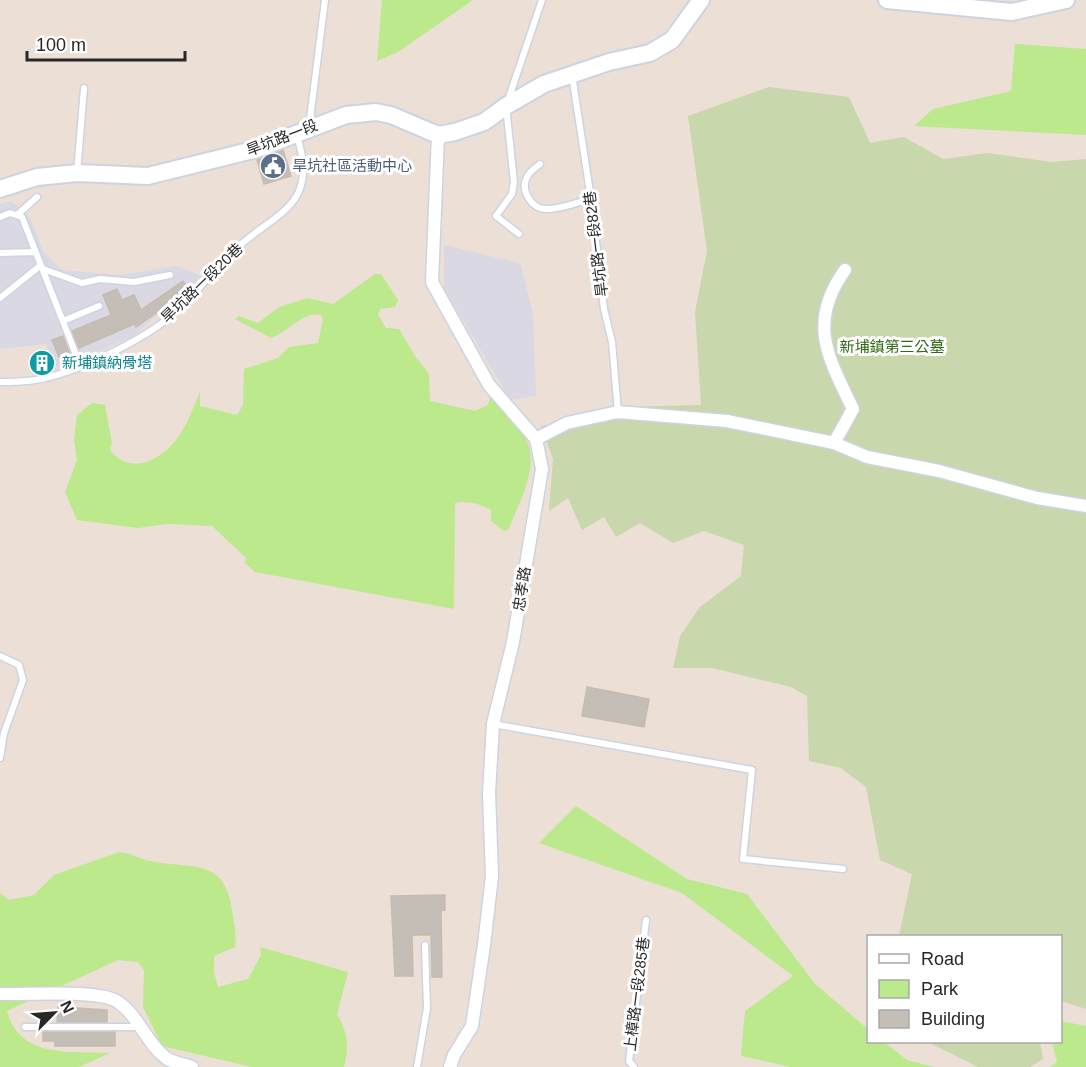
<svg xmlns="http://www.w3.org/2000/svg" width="1086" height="1067" viewBox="0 0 1086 1067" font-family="Helvetica,'Noto Sans TC',sans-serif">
<rect width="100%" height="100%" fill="#ecdfd6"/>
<!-- industrial -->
<path fill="#dad8e3" d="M11 201 30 218 44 253 62 270 120 275 176 266 203 276 133 336 58 370 46 344 0 349V204Z
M444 245 520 263 533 314 536 396 510 400 444 288Z"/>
<!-- green -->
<path fill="#bbe98c" d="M382 0H473L398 52 377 61Z
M1015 44 1086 49V135L914 126 933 109 1011 91Z
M375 274H381L398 300 395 307 380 309 378 315 386 328 399 329 415 356 429 374 430 401 475 411 488 405 490 397C501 409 516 422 524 436 542 464 519 501 509 529L504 531 491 521V510C482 504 465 500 455 503L454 609 255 572 245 563 246 558 212 526 168 524 138 528 77 520 65 492 77 460 74 440 77 415 92 403 105 405 112 443 110 450C133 479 167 457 182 431 188 422 195 403 200 392V406L237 415 243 405 244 369 278 358 289 347 318 343 323 320 321 315C303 311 288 332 271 338L235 319 239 316 258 323 279 307 308 298 333 304Z
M576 806 687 879 747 894 815 984 868 1029V1042H884L907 1060 934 1067H791L741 1056 745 1011 793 976 682 893 539 843Z
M119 852C131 853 140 859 150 861 192 870 224 856 232 910 234 922 237 935 235 947L214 956V973L218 987 248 979 261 955 260 947 348 972 337 1014C348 1033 349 1046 344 1067H252L162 1046 143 1007 144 971 138 962 118 960 7 1011C20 1059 70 1051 110 1053L79 1067H0V893L9 900 34 895 54 875Z
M1061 1021 1086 1026V1067H1049L1057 1062 1052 1042H1060Z"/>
<!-- cemetery -->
<path fill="#c8d7ac" d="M769 87 849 97 870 143 904 137 943 159 988 153 1052 162 1086 159V1009L1061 1001 1060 936H899L912 874 880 860 866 787 841 768 809 761 807 696 791 687 712 668H673L680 636 700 607 741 576 744 545 704 531 673 543 640 523 616 537 604 517 582 530 568 498 549 511 553 459 541 426 560 423 619 407 701 405 695 312 707 251 688 116Z
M928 1042H1040L1043 1059 1030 1067H978Z"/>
<!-- building -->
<path fill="#c5beb6" stroke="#c7bbb0" stroke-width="1.5" d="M283 150 291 176 264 184 257 160Z
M183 281 189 290 136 327 134 324 79 348 72 331 111 315 103 295 117 289 122 300 134 295 141 310Z
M63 336 69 352 59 357 52 340Z
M41 356 51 359 44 369H40L36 364Z
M587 687 649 699 644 727 582 716Z
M445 895V910L441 911 442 977H432L431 935H412L413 976H395L391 896Z
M58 1007 107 1010V1022H57Z
M43 1032H115V1046H55V1041H43Z"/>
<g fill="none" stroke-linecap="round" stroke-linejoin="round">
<!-- lane casing -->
<g stroke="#ccd4e2" stroke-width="9">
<path id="lane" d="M572 75 591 199 604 309 612 342 618 412
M309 127 325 0
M540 164C536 167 529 172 527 177 520 190 531 208 545 209 559 210 578 202 591 199
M77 173 84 88
M17 215 37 197
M0 217 10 213 22 217 80 365
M519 234 496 216 512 194 514 182 506 106 542 0
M0 253 36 252
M43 269 82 283 100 279 134 282 170 275
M0 298 41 265
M63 321 99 306
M0 382C14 382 31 382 45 378 85 369 149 337 178 310 197 293 212 271 231 253 275 211 320 208 297 136
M0 656 19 665 23 680 4 733 0 758
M493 724 752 770 743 859 843 869
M25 1027H140
M417 1067 427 1008 425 945
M634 1067 629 1061 646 920"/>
</g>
<!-- street casing -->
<g stroke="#ccd4e2" stroke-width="15">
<path id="street" d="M438 135 432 282 489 385 536 439 542 469 513 642 493 724 489 793 492 876 484 945 472 1026 454 1055 450 1067
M536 439 567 423 618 412 727 421 834 443 867 457 939 471 1037 498 1086 506
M834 443 853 409C828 357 807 323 845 270
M0 994C25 995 100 989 118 1002 139 1016 146 1043 166 1058 173 1063 184 1064 192 1067"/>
</g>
<!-- secondary casing -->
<g stroke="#ccd4e2" stroke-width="20">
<path id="secondary" d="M887 0 1012 12 1066 0
M0 189 37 177 77 173 148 176 257 149 346 115 376 112 391 115 438 135 455 132 484 122 506 106 544 84 609 62 650 53 672 40 701 0"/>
</g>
<!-- lane -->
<use href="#lane" stroke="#fff" stroke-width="6"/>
<!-- street -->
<use href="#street" stroke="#fff" stroke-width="12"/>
<!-- secondary -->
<use href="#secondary" stroke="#fff" stroke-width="16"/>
</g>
<!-- icons -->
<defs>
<g id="civic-disc" transform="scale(1.35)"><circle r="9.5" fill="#5c6f8a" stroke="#fff"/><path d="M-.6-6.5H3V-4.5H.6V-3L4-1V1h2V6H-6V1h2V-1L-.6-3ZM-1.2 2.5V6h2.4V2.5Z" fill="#fff"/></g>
<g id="building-disc" transform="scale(1.35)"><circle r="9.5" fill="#0f9aa8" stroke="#fff"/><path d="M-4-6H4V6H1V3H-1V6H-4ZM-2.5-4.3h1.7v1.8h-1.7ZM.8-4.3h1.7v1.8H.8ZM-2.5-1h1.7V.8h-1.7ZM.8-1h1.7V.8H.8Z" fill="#fff"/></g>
</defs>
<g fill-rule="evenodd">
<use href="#civic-disc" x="273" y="166"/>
<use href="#building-disc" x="42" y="363"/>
</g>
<g text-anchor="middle" stroke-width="6" stroke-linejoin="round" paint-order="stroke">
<!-- street labels -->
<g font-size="15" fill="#272727" stroke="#fff">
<text transform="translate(282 138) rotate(-21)" y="5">旱坑路一段</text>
<text transform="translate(596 244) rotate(-97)" y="5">旱坑路一段82巷</text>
<text transform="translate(202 283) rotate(-44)" y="5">旱坑路一段20巷</text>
<text transform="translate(522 589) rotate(-81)" y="5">忠孝路</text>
<text transform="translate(637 994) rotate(-83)" y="5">上樟路一段285巷</text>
</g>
<!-- service labels -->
<g font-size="15" fill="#4e5e75" stroke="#fff" text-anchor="start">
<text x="292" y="171">旱坑社區活動中心</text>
</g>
<!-- park labels -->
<g font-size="15" fill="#326912" stroke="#fff">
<text x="892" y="352">新埔鎮第三公墓</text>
</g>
<!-- culture labels -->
<g font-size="15" fill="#0d838f" stroke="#fff" text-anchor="start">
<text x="62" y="368">新埔鎮納骨塔</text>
</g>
</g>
<!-- legend -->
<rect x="867" y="935" width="195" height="108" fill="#ffffff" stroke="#a9a9a9" stroke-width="1.5"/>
<rect x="879" y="954" width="30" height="9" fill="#ffffff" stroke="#a9a9a9" stroke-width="1.5"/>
<text x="921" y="965" font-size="18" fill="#272727">Road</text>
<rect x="879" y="980" width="30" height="18" fill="#bbe98c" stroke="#a9a9a9" stroke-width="1.5"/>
<text x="921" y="995" font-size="18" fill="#272727">Park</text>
<rect x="879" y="1010" width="30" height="18" fill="#c5beb6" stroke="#a9a9a9" stroke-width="1.5"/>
<text x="921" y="1025" font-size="18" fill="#272727">Building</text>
<!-- north arrow -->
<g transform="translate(54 1013) rotate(65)" stroke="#ffffff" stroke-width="4.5" paint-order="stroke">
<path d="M0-4.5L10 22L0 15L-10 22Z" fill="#272727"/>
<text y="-9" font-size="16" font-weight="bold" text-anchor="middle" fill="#272727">N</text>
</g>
<!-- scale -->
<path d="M27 51v9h158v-9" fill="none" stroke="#272727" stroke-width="3"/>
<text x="36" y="51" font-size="18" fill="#272727" stroke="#ffffff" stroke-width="4.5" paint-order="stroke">100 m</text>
</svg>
